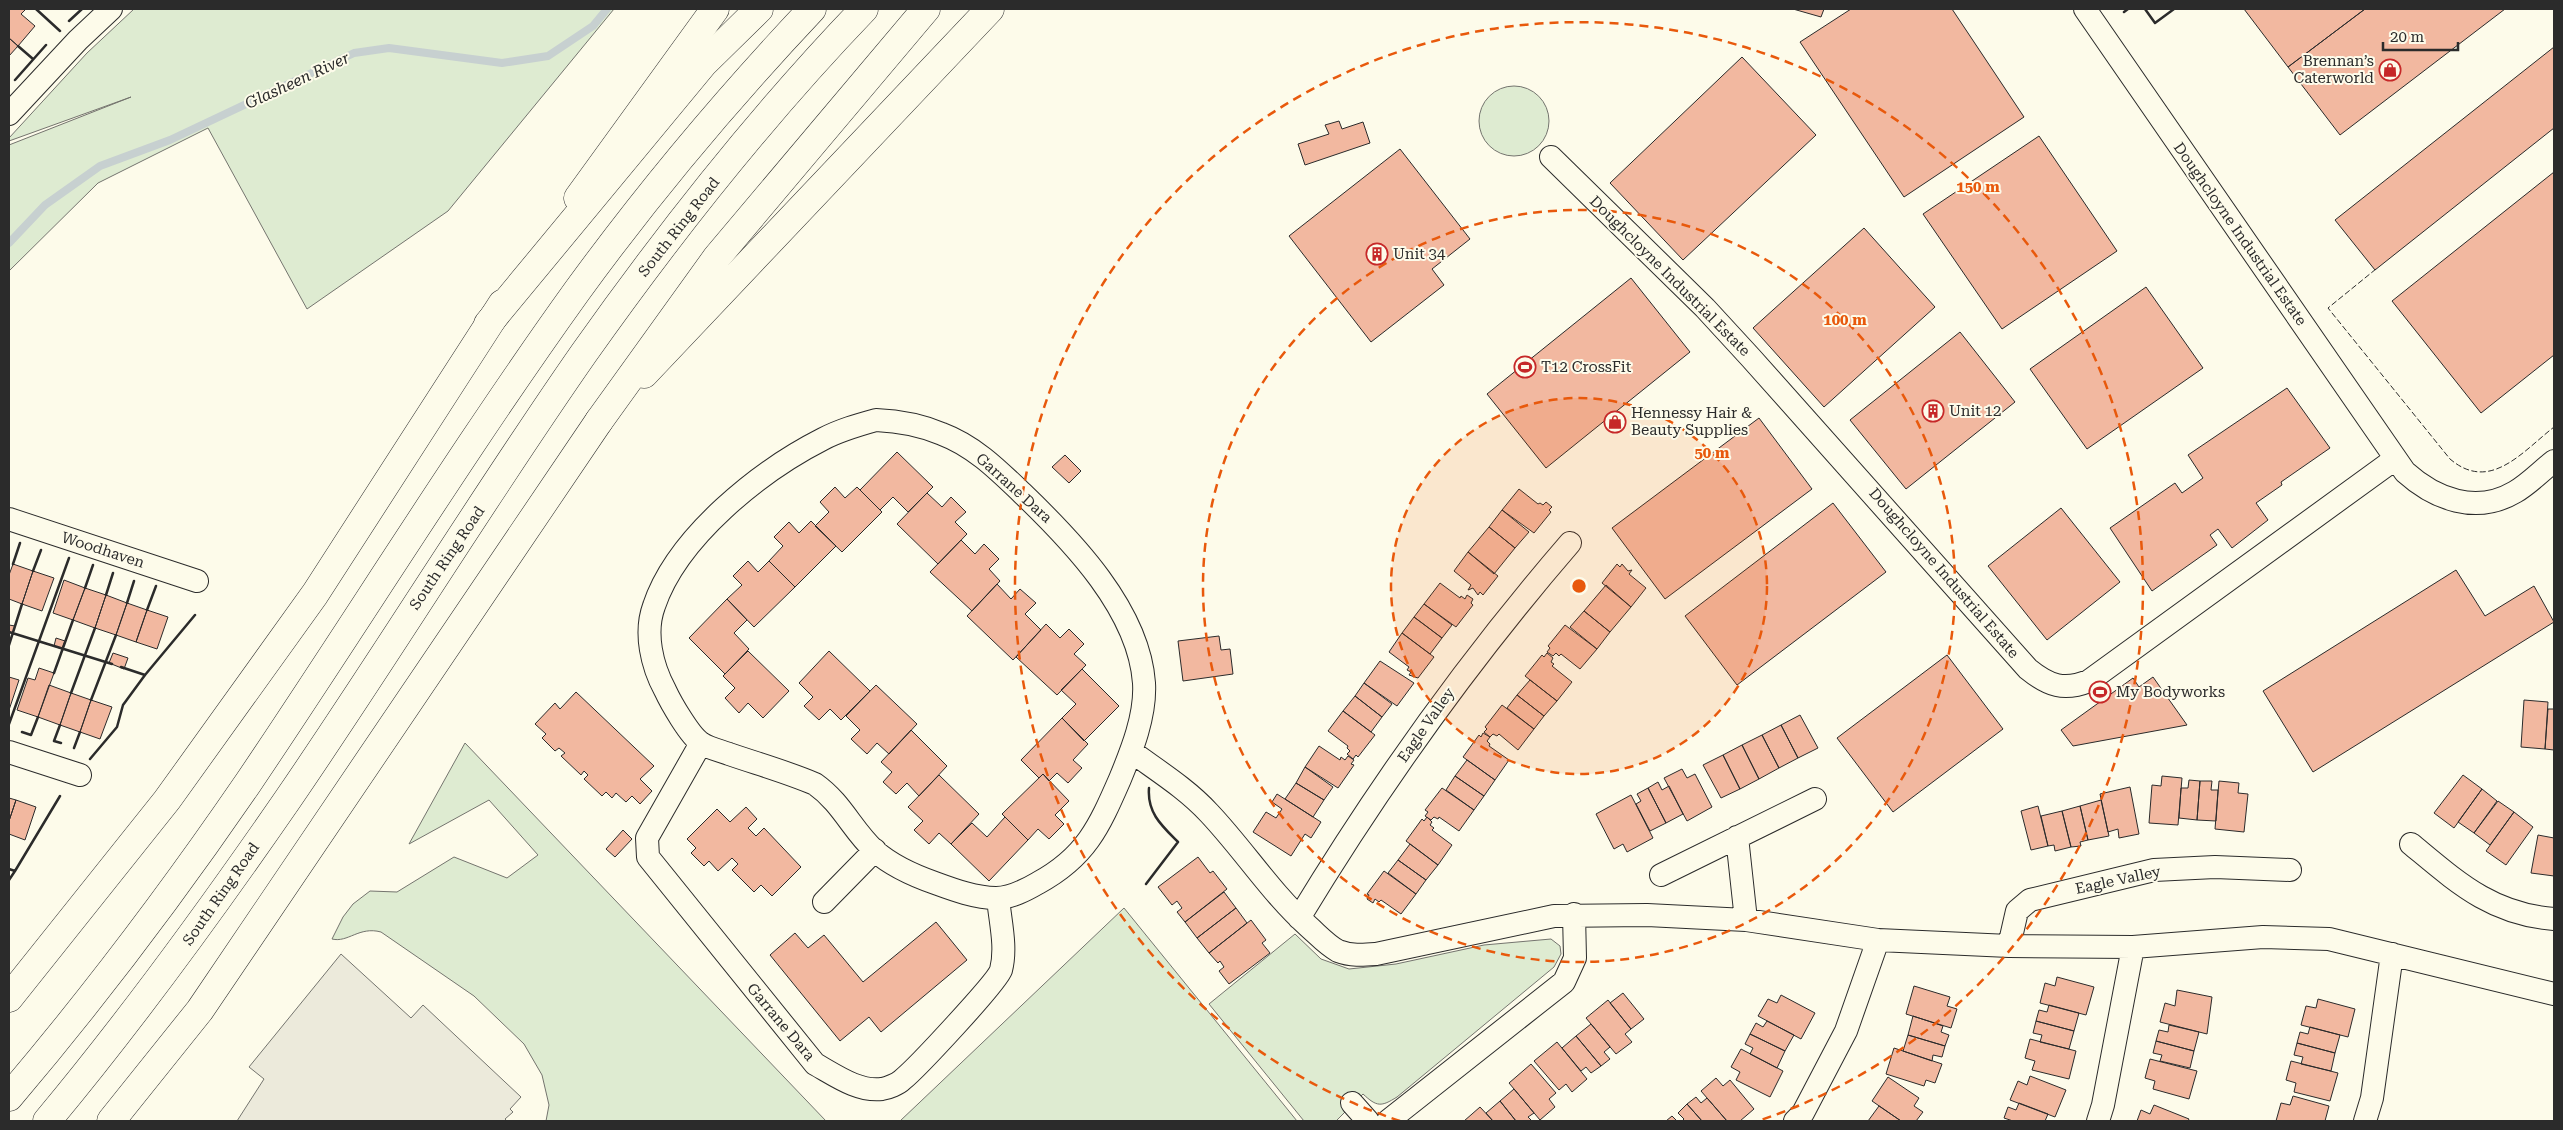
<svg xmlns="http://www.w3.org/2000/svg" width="2563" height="1130" viewBox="0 0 2563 1130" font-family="'Roboto Serif',serif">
<rect width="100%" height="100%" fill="#fdfbea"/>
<!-- green -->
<path fill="#deebd1" stroke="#74746e" d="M134 9H614L448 211 307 309 208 128 98 183 9 271V145L131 97 9 141V138L87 53Z
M1479 121a35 35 0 1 1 70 0a35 35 0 1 1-70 0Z
M465 743 826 1121H546L549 1105 542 1075 524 1044 474 996 381 932C359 926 348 943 332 939L343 917 353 904 370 891 397 892 454 857 507 878 538 855 489 800 409 844Z
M1124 908 1297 1121H900L919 1103Z
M1295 934 1321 959 1349 969 1396 964 1484 945 1551 939 1560 946 1561 954 1554 967 1397 1097C1381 1107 1377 1107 1363 1094L1336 1121H1304L1209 1004Z"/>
<!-- parking -->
<path fill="#eceadb" stroke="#74746e" d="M341 954 411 1018 423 1005 521 1097 510 1109 513 1112 505 1119 507 1121H237L264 1079 249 1067Z"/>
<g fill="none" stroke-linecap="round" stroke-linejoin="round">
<!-- stream -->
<path stroke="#c7d0d0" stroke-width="8" d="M9 243 45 205 100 166 170 140 354 53 389 48 502 63 548 56 593 26 607 9"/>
</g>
<!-- building -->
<path fill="#f2b8a0" stroke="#2b2b2b" d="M9 9H26L21 14 35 26 18 46 9 38Z
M1793 9H1824L1821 17Z
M1851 9H1952L2024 117 1904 197 1800 42Z
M2244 9H2365L2288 67Z
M2365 9H2505L2340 135 2288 67Z
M9 38 18 46 9 56Z
M2554 47V128L2375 270 2335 220Z
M1742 57 1816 135 1683 260 1610 183Z
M1339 121 1342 129 1363 122 1370 143 1305 165 1298 144 1329 134 1325 125Z
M2039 136 2117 251 2002 329 1923 214Z
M1400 149 1470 239 1432 269 1444 285 1371 342 1289 236Z
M2554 172V355L2481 413 2392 301Z
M1864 228 1935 307 1824 407 1753 328Z
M1631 278 1690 352 1546 468 1487 394Z
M2146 287 2203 368 2087 449 2030 369Z
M1960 332 2015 402 1906 489 1850 420Z
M2287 388 2330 448 2281 482 2282 485 2256 503 2268 520 2232 548 2218 529 2210 535 2217 545 2152 591 2110 528 2175 483 2182 493 2203 478 2188 455Z
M1759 418 1812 489 1665 599 1612 528Z
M897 452 933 487 908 512 893 497 880 510 860 490Z
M1065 455 1081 471 1069 483 1052 467Z
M835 487 845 498 857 487 882 512 842 552 815 526 829 512 820 502Z
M1519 489 1538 504 1540 503 1543 505 1546 502 1552 507 1549 510 1551 512 1534 533 1502 510Z
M927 493 942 507 951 497 966 512 955 522 967 534 938 564 897 524Z
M1833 503 1886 572 1737 685 1685 616Z
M2061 508 2120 582 2047 640 1988 566Z
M1502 510 1529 532 1515 548 1489 527Z
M811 521 836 546 795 587 769 561 783 546 774 537 789 522 799 533Z
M1489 527 1515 548 1494 574 1468 552Z
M961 540 975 554 984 544 999 559 989 569 1000 581 972 611 930 572Z
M1468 552 1498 576 1483 595 1480 592 1478 595 1473 588 1468 590 1471 585 1454 571Z
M748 561 758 572 769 561 795 587 754 627 727 599 742 585 733 576Z
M13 564 33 571 22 604 9 599V575Z
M1617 564 1620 567 1622 564 1628 571 1632 570 1629 574 1646 588 1631 607 1602 583Z
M2456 570 2485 616 2534 586 2554 622 2313 772 2263 691Z
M33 571 54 578 42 611 22 604Z
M64 580 85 588 73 620 53 613Z
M1440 583 1460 598 1461 596 1465 599 1467 595 1473 599 1471 603 1473 605 1456 627 1424 604Z
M997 584 1011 599 1020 589 1036 603 1025 614 1041 630 1013 660 967 616Z
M1606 585 1631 607 1610 632 1584 611Z
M85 588 106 595 95 628 73 620Z
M106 595 127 603 116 635 95 628Z
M727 599 747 620 734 633 749 649 725 674 689 638Z
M127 603 147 610 136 642 116 635Z
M1424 604 1452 625 1442 638 1414 617Z
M147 610 168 617 157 649 136 642Z
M1584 611 1610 632 1597 649 1570 627Z
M1414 617 1442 638 1430 654 1402 633Z
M1046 624 1060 638 1069 629 1084 644 1074 654 1086 665 1057 695 1016 657Z
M9 625 15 626 13 633 9 632Z
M1565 625 1597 649 1580 669 1561 654 1559 656 1556 653 1553 656 1547 652 1550 648 1548 646Z
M1402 633 1434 657 1418 678 1409 675 1411 672 1407 670 1409 667 1389 652Z
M1219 636 1221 650 1230 649 1233 674 1183 681 1178 641Z
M56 638 65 641 62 649 54 646Z
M748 651 789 691 763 718 748 703 739 713 725 698 735 688 723 676Z
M829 651 870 691 841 720 830 709 819 720 804 706 813 697 799 683Z
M113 653 128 658 124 669 109 663Z
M1547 653 1553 658 1551 662 1554 664 1552 666 1572 682 1557 701 1525 676 1542 655 1544 657Z
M1947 655 2003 729 1893 812 1837 738Z
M1380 661 1414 683 1397 706 1364 683Z
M39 668 54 673 38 717 17 710 28 678 35 680Z
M1082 669 1119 706 1084 741 1062 718 1076 704 1061 690Z
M9 677 19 680 9 710Z
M2153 677 2187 725 2073 746 2061 730 2133 678 2139 687Z
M1530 680 1557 701 1544 716 1517 695Z
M1364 683 1392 704 1382 717 1355 696Z
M49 685 71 693 60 725 38 717Z
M876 685 917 724 889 754 877 743 867 754 851 739 860 730 846 716Z
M576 692 654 766 640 779 652 791 640 804 632 796 626 802 616 793 612 798 606 792 602 796 584 779 588 775 584 771 581 775 561 756 565 753 559 748 555 751 542 738 546 734 535 724 555 703 560 709Z
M71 693 91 700 80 732 60 725Z
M1517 695 1544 716 1534 729 1507 708Z
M1355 696 1382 717 1371 732 1343 711Z
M91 700 112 707 100 739 80 732Z
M2524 700 2548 702 2545 749 2521 747Z
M1502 705 1534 729 1518 750 1499 734 1497 736 1493 734 1490 737 1484 732 1487 729 1485 727Z
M2548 709H2554V750L2545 749Z
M1343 711 1375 735 1358 757 1356 755 1353 759 1347 754 1350 751 1347 748 1348 746 1328 731Z
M1800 715 1818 748 1798 758 1781 725Z
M1062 718 1088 744 1073 760 1082 768 1068 783 1057 773 1049 781 1043 774 1039 778 1021 760Z
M1781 725 1798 758 1779 768 1762 735Z
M911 730 947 766 919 796 907 783 896 794 883 782 892 772 881 762Z
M1483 733 1490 737 1487 741 1490 744 1489 746 1509 760 1495 780 1463 757 1479 735 1481 737Z
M1762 735 1779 768 1759 779 1742 745Z
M1742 745 1759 779 1740 789 1723 755Z
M1319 746 1340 760 1341 757 1345 760 1348 756 1354 760 1351 764 1354 765 1338 788 1305 767Z
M1723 755 1740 789 1721 798 1703 765Z
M1467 760 1495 780 1484 796 1455 776Z
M1305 767 1333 787 1324 800 1296 783Z
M1682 769 1687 778 1695 774 1712 807 1687 821 1664 778Z
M1043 774 1069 801 1055 815 1064 824 1049 839 1038 829 1028 840 1002 814Z
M939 775 979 814 951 844 939 833 929 844 914 830 923 821 908 807Z
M2463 775 2482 789 2454 828 2434 813Z
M1455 776 1484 796 1474 810 1446 790Z
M2162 776 2182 778 2178 825 2149 823 2152 785 2161 786Z
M2189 780 2200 781 2197 820 2179 818 2181 788H2188Z
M2200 781H2212L2211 790H2218L2216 821 2197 820Z
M2219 781 2239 783 2238 793 2248 794 2244 832 2215 829Z
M1658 782 1662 790 1669 786 1683 814 1666 823 1648 788Z
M1296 783 1324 800 1313 817 1285 799Z
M2130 787 2139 834 2119 838 2118 829 2108 832 2100 794Z
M1442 788 1474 810 1459 831 1439 817 1438 819 1434 817 1431 820 1425 816 1428 812 1425 810Z
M1648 788 1666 823 1650 831 1636 804 1641 801 1637 794Z
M2482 789 2497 801 2474 833 2458 822Z
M1277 794 1321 822 1311 838 1305 834 1291 856 1253 832 1266 812 1276 818 1282 809 1272 802Z
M1631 795 1653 838 1627 852 1623 844 1614 849 1596 814Z
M9 798 16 800 9 821Z
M16 800 36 807 25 840 9 834V821Z
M2101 800 2109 836 2088 840 2080 806Z
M2498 801 2514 812 2490 845 2474 833Z
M2038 806 2048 846 2031 850 2021 811Z
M2080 806 2088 840 2080 842 2081 846 2071 847 2062 811Z
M746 807 757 819 748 828 756 836 764 828 801 867 772 896 761 885 754 892 732 870 738 864 732 858 718 871 709 861 704 866 691 853 696 848 687 839 717 809 730 822Z
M2062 811 2071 847 2055 851 2054 845 2048 846 2041 816Z
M2514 812 2533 827 2506 865 2486 851Z
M1005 817 1028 840 989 881 951 844 972 823 987 837Z
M1427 817 1432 822 1430 825 1434 828 1432 830 1452 845 1438 865 1406 841 1422 819 1424 821Z
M623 830 632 839 615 857 606 849Z
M2538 835 2554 838V876L2531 873Z
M1410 844 1438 865 1426 880 1398 860Z
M1198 857 1210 873 1213 871 1227 889 1185 922 1177 912 1182 908 1177 901 1172 905 1158 887Z
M1398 860 1426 880 1416 894 1388 873Z
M1384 871 1416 894 1401 914 1381 900 1379 902 1375 899 1373 903 1367 899 1369 895 1367 894Z
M1224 892 1236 908 1197 938 1185 922Z
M1236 908 1247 923 1209 953 1197 938Z
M1251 920 1266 940 1262 943 1270 953 1229 984 1219 971 1224 967 1220 961 1218 963 1209 953Z
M936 922 967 960 881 1032 869 1017 840 1041 770 955 795 933 808 948 824 935 863 982Z
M2057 977 2094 987 2086 1015 2040 1003 2045 983 2055 986Z
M1914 986 1950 997 1947 1006 1957 1009 1951 1028 1906 1014Z
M2177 990 2212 997 2207 1034 2160 1022 2165 1003 2175 1006Z
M1623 993 1644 1019 1631 1029 1610 1003Z
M1781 995 1815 1013 1801 1039 1758 1016 1768 999 1777 1003Z
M2318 999 2355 1009 2348 1037 2301 1025 2306 1006 2316 1008Z
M1608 1000 1631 1029 1625 1034 1632 1042 1616 1054 1586 1018Z
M2049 1005 2079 1013 2074 1031 2036 1021 2039 1010 2047 1012Z
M1913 1016 1943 1026 1941 1032 1949 1035 1945 1046 1908 1035Z
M1767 1021 1794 1035 1785 1051 1750 1034 1756 1023 1763 1027Z
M2036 1021 2074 1031 2069 1049 2040 1042 2042 1035 2033 1033Z
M1591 1024 1610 1047 1604 1052 1610 1059 1601 1066 1576 1036Z
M2169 1025 2199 1032 2194 1051 2156 1041 2159 1030 2168 1032Z
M2310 1027 2340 1035 2335 1053 2297 1043 2300 1032 2308 1034Z
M1750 1034 1785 1051 1777 1068 1750 1054 1753 1048 1745 1044Z
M1908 1035 1945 1046 1942 1057 1933 1055 1932 1061 1903 1051Z
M1576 1036 1601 1066 1591 1073 1586 1067 1581 1071 1562 1048Z
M2030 1039 2076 1051 2069 1079 2032 1070 2035 1061 2025 1058Z
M2156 1041 2194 1051 2190 1068 2160 1061 2162 1055 2153 1053Z
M1557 1042 1587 1079 1572 1092 1566 1084 1559 1090 1534 1061Z
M2297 1043 2335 1053 2331 1071 2301 1064 2303 1057 2294 1055Z
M1894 1048 1942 1064 1935 1083 1926 1080 1924 1086 1886 1074Z
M1741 1049 1783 1071 1770 1097 1736 1080 1740 1072 1731 1067Z
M2150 1059 2197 1071 2189 1099 2153 1089 2155 1081 2145 1078Z
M2291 1061 2338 1073 2330 1101 2294 1092 2296 1083 2286 1080Z
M1531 1064 1556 1093 1549 1099 1555 1107 1540 1120 1509 1083Z
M2030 1076 2066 1090 2055 1117 2010 1100 2018 1081 2027 1085Z
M1888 1077 1919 1098 1914 1106 1923 1112 1916 1121H1901L1872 1101Z
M1716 1078 1723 1086 1730 1080 1754 1109 1740 1121H1727L1701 1091Z
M1514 1089 1534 1113 1528 1117 1532 1121H1516L1500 1101Z
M2293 1096 2329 1106 2325 1121H2276L2281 1103 2290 1105Z
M1696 1097 1701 1103 1707 1098 1727 1121H1702L1687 1104Z
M1500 1101 1516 1121H1493L1486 1113Z
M2019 1103 2048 1114 2045 1121H2013L2004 1118 2008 1107 2016 1110Z
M1687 1104 1702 1121H1682L1684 1119 1678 1113Z
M2154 1105 2189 1119 2188 1121H2137L2141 1110 2150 1114Z
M1879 1106 1901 1121H1868Z
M1480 1107 1493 1121H1464Z
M1672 1116 1677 1121H1666Z"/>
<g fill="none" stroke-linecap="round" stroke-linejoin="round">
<!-- street casing -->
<g stroke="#2b2b2b" stroke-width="24">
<path id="street" d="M2085 9 2405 472C2435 499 2476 515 2515 492 2529 484 2541 471 2554 461
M9 114 78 40 111 9
M1551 157 1705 308 1751 358 2028 669C2049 686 2064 691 2089 681L2395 459
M876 420C899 421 921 425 942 434 974 446 998 470 1022 493 1072 541 1139 610 1144 683 1146 715 1132 750 1120 779 1099 827 1086 857 1038 883 1026 890 1011 898 996 898 976 898 954 890 935 883 915 876 891 865 875 851 852 830 842 803 815 784 787 772 758 764 729 754 721 751 708 748 701 743 690 736 671 703 665 690 652 666 644 633 654 606 677 537 760 471 823 439 840 430 858 425 876 420Z
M9 519 197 581
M701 743 647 838 648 857 815 1064C835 1075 858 1092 882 1089 888 1088 898 1084 902 1080 917 1068 997 982 1001 970 1007 947 1000 921 998 898
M9 752 80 775
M1132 752C1158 771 1187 789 1209 813 1244 850 1271 893 1309 927 1318 935 1327 945 1338 951 1351 956 1363 955 1376 954L1554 916 1647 915 1746 920 1878 940 2009 946 2133 947 2263 937 2329 939 2554 994
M1737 837 1746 920
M2411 844C2457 882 2491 914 2554 919
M1661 875 1815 799
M824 902 875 850
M1299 918C1379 786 1469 660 1570 543
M2009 946 2017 911 2030 900 2154 870 2215 867 2290 870
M1352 1103 1368 1121
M1388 1121 1564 982 1575 958 1574 914
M1795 1121 1803 1113 1846 1031 1878 940
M2098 1121 2103 1105 2133 947
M2365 1121 2372 1098 2392 954"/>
</g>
<!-- secondary casing -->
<g stroke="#2b2b2b" stroke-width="29">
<path id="secondary" d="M578 198 715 9
M644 374 990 9
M9 998 167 800 315 594 502 304"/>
</g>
<!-- primary casing -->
<g stroke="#2b2b2b" stroke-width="29">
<path id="primary" d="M111 1121 200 1010 599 421"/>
</g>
<!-- highway casing -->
<g stroke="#2b2b2b" stroke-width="29">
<path id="highway" d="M488 324 703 64 759 9
M599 421 717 257 926 9
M9 1097C94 997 174 891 248 783 358 620 462 451 577 291 649 192 728 98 812 9
M47 1121C133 1018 212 909 288 799 389 652 482 499 584 353 669 233 762 115 864 9"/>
</g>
<!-- street -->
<use href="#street" stroke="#fdfbea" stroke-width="22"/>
<!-- secondary -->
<use href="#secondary" stroke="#fdfbea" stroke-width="28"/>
<!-- primary -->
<use href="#primary" stroke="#fdfbea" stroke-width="28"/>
<!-- highway -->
<use href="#highway" stroke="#fdfbea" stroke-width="28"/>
<!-- fence -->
<path stroke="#2b2b2b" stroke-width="1" stroke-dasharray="6 2.5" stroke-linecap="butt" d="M2376 269 2328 308 2450 459C2490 493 2522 452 2554 427"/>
<!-- wall -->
<path stroke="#2b2b2b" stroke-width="2.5" d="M36 9 60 31
M2145 9 2155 23 2174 9
M2124 12 2128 9
M69 21 82 9
M18 46 33 59
M15 80 46 45
M13 564 20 543
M33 571 41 550
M85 588 93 565
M106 595 113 573
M127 603 134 581
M147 610 156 586
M9 632 112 664
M9 645 22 604
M121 667 145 675
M54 673 73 620
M71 693 95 628
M91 700 116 635
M9 724 69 558
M60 725 54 741 61 743
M22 732 31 735 38 717
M74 748 80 732
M90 759 117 727 123 705 145 675 195 615
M9 869 15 871 60 796
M9 880 15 871
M1146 884 1178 842C1162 826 1147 813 1149 788"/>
</g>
<!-- distance rings -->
<circle cx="1579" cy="586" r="188" fill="#e8590c" fill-opacity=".12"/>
<g fill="none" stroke="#e8590c" stroke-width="2.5" stroke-dasharray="9 6">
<circle cx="1579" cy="586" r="188"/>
<circle cx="1579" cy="586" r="376"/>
<path d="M1400 1121A564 564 0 1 1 1758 1121"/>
</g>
<!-- icons -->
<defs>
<g id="shop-ring" transform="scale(1.125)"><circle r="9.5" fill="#fdfbea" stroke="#c62828" stroke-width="1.5"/><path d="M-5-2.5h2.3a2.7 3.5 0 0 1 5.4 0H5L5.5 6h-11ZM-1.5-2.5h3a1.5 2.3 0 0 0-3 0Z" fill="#c62828"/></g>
<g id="building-ring" transform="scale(1.125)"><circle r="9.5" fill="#fdfbea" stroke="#c62828" stroke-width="1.5"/><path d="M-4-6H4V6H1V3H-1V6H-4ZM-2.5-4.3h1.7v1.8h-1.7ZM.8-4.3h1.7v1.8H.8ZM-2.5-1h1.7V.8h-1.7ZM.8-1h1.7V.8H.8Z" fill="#c62828"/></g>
<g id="stadium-ring" transform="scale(1.125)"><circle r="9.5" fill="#fdfbea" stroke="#c62828" stroke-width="1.5"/><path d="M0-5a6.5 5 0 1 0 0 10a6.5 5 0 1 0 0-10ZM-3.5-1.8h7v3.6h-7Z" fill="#c62828"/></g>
</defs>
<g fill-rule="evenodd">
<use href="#shop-ring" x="2390" y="70"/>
<use href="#building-ring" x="1377" y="254"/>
<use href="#stadium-ring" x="1525" y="367"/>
<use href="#building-ring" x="1933" y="411"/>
<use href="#shop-ring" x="1615" y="422"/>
<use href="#stadium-ring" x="2100" y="692"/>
</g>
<g text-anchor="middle" stroke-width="4" stroke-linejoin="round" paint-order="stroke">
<!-- poi labels -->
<g font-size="15" fill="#2b2b2b" stroke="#fdfbea" text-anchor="start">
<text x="2374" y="66" text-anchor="end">Brennan’s<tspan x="2374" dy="17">Caterworld</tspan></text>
<text x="1393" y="259">Unit 34</text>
<text x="1541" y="372">T12 CrossFit</text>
<text x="1949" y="416">Unit 12</text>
<text x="1631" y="418">Hennessy Hair &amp;<tspan x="1631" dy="17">Beauty Supplies</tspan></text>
<text x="2116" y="697">My Bodyworks</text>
</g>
<!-- street labels -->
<g font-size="15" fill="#2b2b2b" stroke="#fdfbea">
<text transform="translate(679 227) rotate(-52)" y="5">South Ring Road</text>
<text transform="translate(2240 234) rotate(55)" y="5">Doughcloyne Industrial Estate</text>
<text transform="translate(1670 276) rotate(45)" y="5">Doughcloyne Industrial Estate</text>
<text transform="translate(1014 488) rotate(42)" y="5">Garrane Dara</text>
<text transform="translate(103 550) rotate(18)" y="5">Woodhaven</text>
<text transform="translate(447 558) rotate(-56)" y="5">South Ring Road</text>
<text transform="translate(1944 573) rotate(49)" y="5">Doughcloyne Industrial Estate</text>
<text transform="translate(1426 725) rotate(-55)" y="5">Eagle Valley</text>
<text transform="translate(2118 880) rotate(-12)" y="5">Eagle Valley</text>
<text transform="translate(221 894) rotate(-55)" y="5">South Ring Road</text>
<text transform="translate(781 1022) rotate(50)" y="5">Garrane Dara</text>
</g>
<!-- water labels -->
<g font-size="16" font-style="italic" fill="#2b2b2b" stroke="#fdfbea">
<text transform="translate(297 80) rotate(-25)" y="6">Glasheen River</text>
</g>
</g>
<circle cx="1579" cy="586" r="8" fill="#e8590c" stroke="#fdfbea" stroke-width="2.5"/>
<g font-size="15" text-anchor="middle" font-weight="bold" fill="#e8590c" stroke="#fdfbea" stroke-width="4" stroke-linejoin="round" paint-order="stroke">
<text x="1978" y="192">150 m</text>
<text x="1845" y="325">100 m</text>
<text x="1712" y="458">50 m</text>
</g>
<!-- border -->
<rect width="2563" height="1130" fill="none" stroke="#2b2b2b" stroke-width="20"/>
<!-- scale -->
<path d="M2383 42v8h75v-8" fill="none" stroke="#2b2b2b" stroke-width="2.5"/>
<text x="2390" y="42" font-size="15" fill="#2b2b2b" stroke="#fdfbea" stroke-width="4" paint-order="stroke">20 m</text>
</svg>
